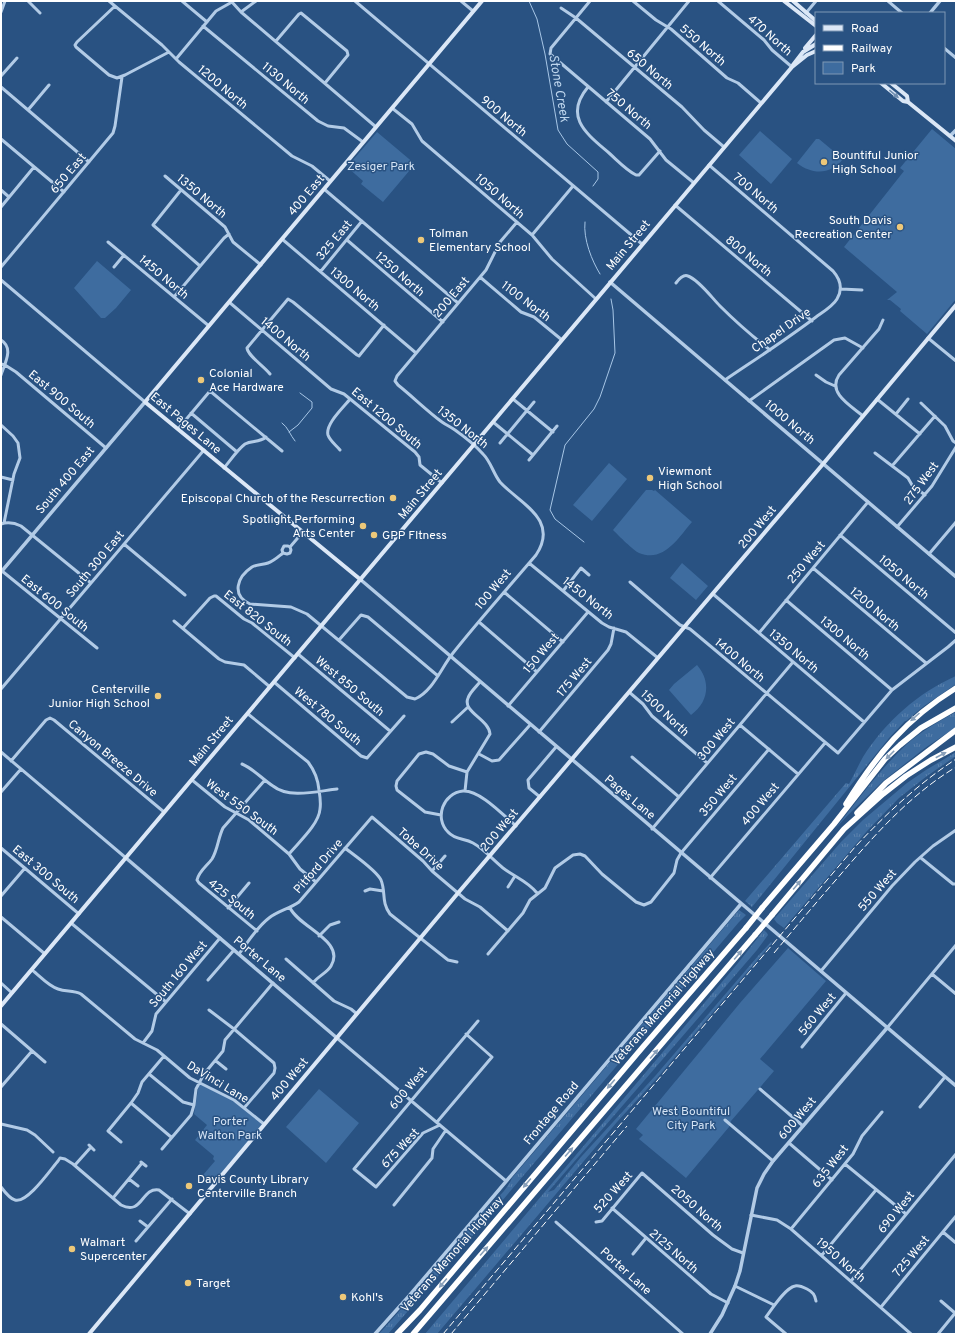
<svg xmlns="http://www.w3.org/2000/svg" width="957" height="1335" viewBox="0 0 957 1335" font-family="Overpass,sans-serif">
<defs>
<pattern id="grass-tufts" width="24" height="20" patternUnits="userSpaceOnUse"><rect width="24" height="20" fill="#3e6c9f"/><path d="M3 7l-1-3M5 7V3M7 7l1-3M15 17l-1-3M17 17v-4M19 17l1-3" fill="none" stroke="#5b82ad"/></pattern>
</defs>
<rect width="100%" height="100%" fill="#295282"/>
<!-- grass -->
<path fill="url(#grass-tufts)" d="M956 676V684L924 706 906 721H905L889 738 752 907 745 901 846 783 849 784C854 775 858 766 863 757 885 722 919 692 956 676Z
M956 712V727L925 748 883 781 847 816 835 829C858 800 880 769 907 744 922 731 939 721 956 712Z
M956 752V756L927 776 899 798 867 831 784 928 777 923 774 919 841 842 863 820 907 783 926 770Z
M739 910 746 915 739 922 422 1295 388 1334H379C414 1295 447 1255 480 1215 491 1203 506 1193 512 1178Z
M764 930 767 933 768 935 757 950 548 1192 554 1190 581 1157 656 1075 758 956 771 942 772 943 658 1077 617 1122 437 1334H425L738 963Z"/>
<!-- park -->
<path fill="#3e6c9f" d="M932 129 956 149V299L927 334 900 311 901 309 890 300H887L897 292 844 247 904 171 900 168Z
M760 131 792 159 771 184 739 155Z
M377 132 415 164 383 202 361 184 363 181 347 167Z
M816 139H819L843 159C831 175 812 175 797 163Z
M97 261 131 290 116 308 105 318H101L74 288Z
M609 463 627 479 592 521 573 505Z
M646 490H652L654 491 655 490 692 522C678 538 664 563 639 553 633 550 619 536 613 530Z
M682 563 708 586 696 600 670 578Z
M697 665C711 681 709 702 691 715L669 690 674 684Z
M788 948 826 981 760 1059 774 1071 731 1121 729 1127 686 1178 639 1139 643 1135 636 1129 740 1003Z
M199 1084 234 1100 264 1124 215 1184 203 1175 215 1161 213 1159 214 1156 195 1140 207 1125 194 1114Z
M319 1089 359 1123 326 1163 286 1127Z"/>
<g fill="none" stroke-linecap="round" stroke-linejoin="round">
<!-- stream -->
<path stroke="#a7c6e6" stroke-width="1" d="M529 1 537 19 545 54 558 130 567 144 598 172V179L593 186
M585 222C583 239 592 261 600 274
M282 423C288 427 290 435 295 441
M289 432 298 425 312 408V402L300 393
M584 542 555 519 550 510 565 445 594 409 600 397 615 353 613 310 611 299"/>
<!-- minor -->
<path stroke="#b2cbe6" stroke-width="3" d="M28 1 40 13
M109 1 162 45 179 62 292 156 312 166 330 181
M182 1 207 22
M231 1 241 12 376 127
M355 1 642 244
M461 1 473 11
M590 1 551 48 550 54 650 139 666 160 694 183
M633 1 656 20 671 29 727 78 738 83 761 103
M718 1 764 40 772 50 792 67
M888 1 902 13
M115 6 77 42 75 45 76 47 109 75 117 78 125 75 169 52
M561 8 576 18 682 107 704 130 724 147
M1 12 5 1
M241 12 256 1
M806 13 816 1
M203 26 318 121 328 126 344 128 363 142
M276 41 299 14 301 13 347 51 348 55 325 83
M944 48 956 58
M176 59 216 11 232 2
M1 76 17 58
M1 87 89 162
M588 87C563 117 587 134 609 153 618 161 626 170 636 175H639L660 151
M606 102 689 1
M392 108 412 124 422 141 532 235 552 259 596 299
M28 110 49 85
M1 139 64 192
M709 165 833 271C840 279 843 289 837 299 833 306 823 312 816 317 787 339 756 359 725 380
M165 176 225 227 233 242 261 265
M324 189 458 303
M1 190 9 197
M181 190 153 225 200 266
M675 205 812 321
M1 207 34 167
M532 235 573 186
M282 239 416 353
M347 240 443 322
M108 242 209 326
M1 267 113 133 115 126 122 77
M114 267 124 255
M321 271 362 221
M480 277 521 312 534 317 562 340
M1 280 145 402
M676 283C679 279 683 274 688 276 699 280 712 298 720 306 736 322 752 336 770 350
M841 289 862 290
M174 297 224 238 229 234
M229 302 331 389 344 394 415 452 419 457 420 465 442 483
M928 338 956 361
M1 340C14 348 5 363 1 375
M1 364 5 365 16 372 106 448
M270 374C264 366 248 356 247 348L288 299 293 302 357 355 359 356 384 325
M816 375 826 382 835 386
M513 399 553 432
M877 399 920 434
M749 401 834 340 845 338 863 348
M921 403 945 426 953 441 956 443
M191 413 237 452
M896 414 908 399
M863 416C851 406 827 393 839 375L879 329 883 320
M493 422 533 455
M1 425 13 436 18 443 20 458 14 474 4 523
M178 429 210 391 282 451
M500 443 534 402
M340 450C336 445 330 441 328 435 325 424 344 407 350 399
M875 453 908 478 912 485 925 495
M529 460 557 426
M892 466 935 416
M224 468C230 461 237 450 245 444 252 440 259 443 266 437
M1 477 13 480
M1 524C7 522 15 523 21 526L91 583
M897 527 932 486 956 447
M840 535 956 633
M124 544 185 595
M290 547 288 546H284L282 550 283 553 287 554 290 553 291 550 290 547 302 533
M283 553C278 557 274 561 268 563 263 565 257 564 252 567 237 577 231 595 250 604L291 607 307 614 407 697 415 699C433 691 441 668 453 653 480 619 508 588 536 555 560 519 519 503 500 482 493 473 491 462 483 454 475 445 465 437 455 430 451 427 446 425 442 422 427 411 413 397 398 385L395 381 397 376 486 270 500 242 517 222
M929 554 956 522
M529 563 602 623 609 627 626 632 658 658
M813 568 926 663
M2 571 97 648
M630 582 680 625 690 629 838 753 892 690 948 647 956 640
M563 591 581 568 589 575
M504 592 563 642
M713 594 864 722
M786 600 892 690
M174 621 219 659 225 662 244 665 270 687
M479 622 537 672
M183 628 210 598 214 596H216L244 619 252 623 295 658
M759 633 868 502
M339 640 361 615 368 617 438 676
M298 654 390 731
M274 682 361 756 367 758 404 716
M1 689 204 450
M629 692 643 704 652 716 707 763
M508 706 588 612
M248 714 308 762C315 771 318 779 319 790 320 796 321 803 320 809 319 824 299 842 289 854
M452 722 468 707
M740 725 798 774
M539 732 608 650 611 644 614 628
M1 752 126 858
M479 754 492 761 499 760 530 725
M632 757 679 797
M11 761 46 720 50 718 54 720 164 812
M242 764C254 769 262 779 273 786 289 799 318 791 337 789
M192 780 225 807 249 820 289 854 300 869 316 882
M465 791 467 772 490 734C489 719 462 712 468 698 470 692 476 687 480 682
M1 792 21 769
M540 797 529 788 528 780 556 747
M441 815 425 812 397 790 396 786 397 781 419 754 426 752 433 754 449 766 467 772
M516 826C503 815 480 790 463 791 443 793 434 818 448 832 455 840 464 838 473 843 484 849 493 860 503 868 515 877 529 882 537 893
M652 829 793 662
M1 848 79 914
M345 848C355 856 376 870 381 880 386 892 381 902 390 914L448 960 457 962
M921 858 953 884H956
M432 871 445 856
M710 878 825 743
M508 887 515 876
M365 891 370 889 383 891
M1 896 25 868
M228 908 249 883
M290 908C300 928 346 941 331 966 327 973 318 976 313 983
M1 917 45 954
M71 923 166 1002
M257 931 199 883 197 880C199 871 207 866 212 859 218 849 218 838 223 828L265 780
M319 936 330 925 339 922
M239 954C248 942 257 927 269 918 278 911 289 909 299 902L372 817 423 861 432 871 465 899 480 907 508 931
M488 954 523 913 530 900 545 888 555 868 573 855 580 854 585 856 602 874 636 902 644 905 651 902 674 873 677 860 681 853 769 749
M286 959 334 1001 351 1009 357 1014
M32 970C40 976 48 986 58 989 66 992 73 990 81 994L135 1039 157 1050 190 1078 234 1100 264 1124
M821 971 892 886 915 862 933 846 956 830
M932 974 956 994
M208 980 234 950
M1 983 12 993
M209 1010 234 1029 274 1063 275 1068 274 1073 244 1108
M1 1024 45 1062
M887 1028 956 945
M337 1038 506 1181
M143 1043 152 1031 156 1014 220 938
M802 1047 846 993
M216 1061 226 1069
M149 1074 183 1102 194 1105
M1 1087 32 1051
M760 1089 803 1126
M131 1103 171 1137
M920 1107 945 1077
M725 1120 773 1161
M437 1122 492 1057 466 1034
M1 1124 27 1130 35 1135 53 1152
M440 1125 423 1133 376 1187 354 1169 478 1021
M121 1142 108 1131 131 1103 138 1093 142 1082 164 1056
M789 1143 832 1180
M89 1145 94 1150
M162 1149 191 1115 194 1105 196 1089 204 1074 223 1051 225 1040 273 983
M141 1162 146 1166
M845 1164 906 1214
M75 1165 91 1147
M129 1179 138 1186
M1 1187C4 1191 10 1199 15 1200 27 1204 51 1169 58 1161L60 1158 65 1159 73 1164 121 1205C143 1216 141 1187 159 1190L190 1214
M113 1198 142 1163
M394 1205 432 1158 433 1149 446 1130
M612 1208 711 1294 728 1303
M751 1215 777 1220 791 1229 911 1334
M140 1221 148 1227
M556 1222 683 1334
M596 1222 602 1221 642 1173 713 1235 732 1249 743 1253
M791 1229 853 1154 862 1136 882 1112
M943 1232 956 1243
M136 1241 172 1199
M633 1254 646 1238
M822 1255 876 1190
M851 1281 956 1154
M735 1286 774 1305
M941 1301 955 1313
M881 1307 956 1216
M786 1334 766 1317C772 1309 785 1288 795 1286 799 1285 803 1287 807 1289 813 1292 815 1295 816 1301
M938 1334 956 1312"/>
<!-- tertiary -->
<path stroke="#b2cbe6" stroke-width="3.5" d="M930 13 940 1
M950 136 956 130
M610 282 956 577
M1 572 145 402
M361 580 956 1086
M126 858 337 1038
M375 1334 409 1296 741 904
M710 1334 722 1315 735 1286 740 1271 757 1188 764 1174 773 1161 887 1028"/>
<!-- secondary -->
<path stroke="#dbe7f6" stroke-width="4" d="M784 1 816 26
M793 1 816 21
M805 48 816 35
M793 65 803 52 816 44
M881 83 903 101 908 102 956 141
M891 83 907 96 908 102
M361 580 145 402 482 1
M1 1006 792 67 807 55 816 51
M89 1334 458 893 823 464 956 305"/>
<!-- motorway -->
<path stroke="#fff" stroke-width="5.5" d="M846 804C877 754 906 719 956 688
M857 813 886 783 956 730
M762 908 834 824 885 759 900 745 921 728 956 708
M772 915 844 829 883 794 906 776 931 760 956 747
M397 1334 420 1310 642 1048 746 928
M413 1334 755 935"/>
<!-- rail -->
<path stroke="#fff" stroke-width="1" stroke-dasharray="7 3" stroke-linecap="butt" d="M774 953C794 929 814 905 835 881 871 839 908 796 956 767
M443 1334 855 847C886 814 918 784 956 759
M451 1334 627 1126"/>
<!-- motorway-bridge -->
<path stroke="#fff" stroke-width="5.5" d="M746 928 762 908
M755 935 772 915"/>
</g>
<!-- one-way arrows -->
<defs><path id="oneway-solid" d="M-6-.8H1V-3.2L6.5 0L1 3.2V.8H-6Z"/></defs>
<use fill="#708eb0" href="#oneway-solid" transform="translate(894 94) rotate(40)"/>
<g fill="#89a0ba">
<use href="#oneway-solid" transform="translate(915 717) rotate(138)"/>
<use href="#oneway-solid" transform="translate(890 755) rotate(135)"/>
<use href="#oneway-solid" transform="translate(941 755) rotate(-28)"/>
<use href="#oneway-solid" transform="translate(797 885) rotate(-50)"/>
<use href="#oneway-solid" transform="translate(738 955) rotate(-50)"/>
<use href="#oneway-solid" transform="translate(654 1054) rotate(-49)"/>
<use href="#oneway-solid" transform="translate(611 1084) rotate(130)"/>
<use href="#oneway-solid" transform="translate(569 1152) rotate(-49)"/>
<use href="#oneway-solid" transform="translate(527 1183) rotate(130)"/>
<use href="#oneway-solid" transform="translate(484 1251) rotate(-49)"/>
<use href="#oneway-solid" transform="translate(443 1283) rotate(130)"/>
</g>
<!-- markers -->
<g fill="#edc879" stroke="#295282" stroke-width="1.5">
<circle cx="824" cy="162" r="4"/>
<circle cx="900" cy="227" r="4"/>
<circle cx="421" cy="240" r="4"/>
<circle cx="201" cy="380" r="4"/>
<circle cx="650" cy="478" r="4"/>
<circle cx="393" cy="498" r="4"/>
<circle cx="363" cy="526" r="4"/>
<circle cx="374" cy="535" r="4"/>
<circle cx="158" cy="696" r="4"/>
<circle cx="189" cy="1186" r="4"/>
<circle cx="72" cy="1249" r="4"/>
<circle cx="188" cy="1283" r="4"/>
<circle cx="343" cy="1297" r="4"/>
</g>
<g text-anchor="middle" stroke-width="3" stroke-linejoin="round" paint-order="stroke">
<!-- street labels -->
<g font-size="12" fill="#fff" stroke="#295282">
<text transform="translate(770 35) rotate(42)" y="4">470 North</text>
<text transform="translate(703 45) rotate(41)" y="4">550 North</text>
<text transform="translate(650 69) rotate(40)" y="4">650 North</text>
<text transform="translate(286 83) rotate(40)" y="4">1130 North</text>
<text transform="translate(223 87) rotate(40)" y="4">1200 North</text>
<text transform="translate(629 109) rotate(40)" y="4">750 North</text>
<text transform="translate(504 116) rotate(40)" y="4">900 North</text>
<text transform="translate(68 173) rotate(-50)" y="4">650 East</text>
<text transform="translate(756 193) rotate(40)" y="4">700 North</text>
<text transform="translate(306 195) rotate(-50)" y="4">400 East</text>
<text transform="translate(202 196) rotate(40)" y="4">1350 North</text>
<text transform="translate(500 196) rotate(41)" y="4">1050 North</text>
<text transform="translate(334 240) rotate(-50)" y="4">325 East</text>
<text transform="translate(628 245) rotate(-50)" y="4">Main Street</text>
<text transform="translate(749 256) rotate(40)" y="4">800 North</text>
<text transform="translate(400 274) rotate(41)" y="4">1250 North</text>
<text transform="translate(164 277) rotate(40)" y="4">1450 North</text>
<text transform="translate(355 289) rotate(40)" y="4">1300 North</text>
<text transform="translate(451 297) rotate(-50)" y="4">200 East</text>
<text transform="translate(526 301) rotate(37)" y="4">1100 North</text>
<text transform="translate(781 330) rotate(-35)" y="4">Chapel Drive</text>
<text transform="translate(286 339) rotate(40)" y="4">1400 North</text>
<text transform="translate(62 399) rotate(40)" y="4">East 900 South</text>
<text transform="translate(387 418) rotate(40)" y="4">East 1200 South</text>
<text transform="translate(790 422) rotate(40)" y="4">1000 North</text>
<text transform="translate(186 423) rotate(40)" y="4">East Pages Lane</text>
<text transform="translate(463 427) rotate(38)" y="4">1350 North</text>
<text transform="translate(65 480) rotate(-50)" y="4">South 400 East</text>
<text transform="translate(921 483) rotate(-54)" y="4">275 West</text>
<text transform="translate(420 494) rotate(-50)" y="4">Main Street</text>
<text transform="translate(757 527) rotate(-50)" y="4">200 West</text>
<text transform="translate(806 562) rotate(-50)" y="4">250 West</text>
<text transform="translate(95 564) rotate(-50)" y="4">South 300 East</text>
<text transform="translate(904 577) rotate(40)" y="4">1050 North</text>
<text transform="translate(493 589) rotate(-50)" y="4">100 West</text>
<text transform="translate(588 598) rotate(38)" y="4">1450 North</text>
<text transform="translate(55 603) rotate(39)" y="4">East 600 South</text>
<text transform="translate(875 609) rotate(40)" y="4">1200 North</text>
<text transform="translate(258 618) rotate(38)" y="4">East 820 South</text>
<text transform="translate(845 638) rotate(40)" y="4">1300 North</text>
<text transform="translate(794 651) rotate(40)" y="4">1350 North</text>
<text transform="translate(541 653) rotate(-50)" y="4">150 West</text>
<text transform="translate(740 660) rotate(40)" y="4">1400 North</text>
<text transform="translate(574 677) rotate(-50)" y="4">175 West</text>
<text transform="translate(350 686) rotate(40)" y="4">West 850 South</text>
<text transform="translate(665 713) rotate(43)" y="4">1500 North</text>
<text transform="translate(328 716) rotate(40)" y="4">West 780 South</text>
<text transform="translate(716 739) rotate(-50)" y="4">300 West</text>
<text transform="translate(211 741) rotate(-50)" y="4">Main Street</text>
<text transform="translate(113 758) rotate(40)" y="4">Canyon Breeze Drive</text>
<text transform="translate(718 795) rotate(-50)" y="4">350 West</text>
<text transform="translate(630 797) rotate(40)" y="4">Pages Lane</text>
<text transform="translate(760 804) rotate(-50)" y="4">400 West</text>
<text transform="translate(242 807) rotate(36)" y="4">West 550 South</text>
<text transform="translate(499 830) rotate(-50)" y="4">200 West</text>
<text transform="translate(421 849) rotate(42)" y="4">Tobe Drive</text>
<text transform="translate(318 866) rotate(-49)" y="4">Pitford Drive</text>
<text transform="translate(46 874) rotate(40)" y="4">East 300 South</text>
<text transform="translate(877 890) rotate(-49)" y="4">550 West</text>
<text transform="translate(232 899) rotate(39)" y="4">425 South</text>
<text transform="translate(260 959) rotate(40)" y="4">Porter Lane</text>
<text transform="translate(178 974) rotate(-50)" y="4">South 160 West</text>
<text transform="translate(663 1007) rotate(-49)" y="4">Veterans Memorial Highway</text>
<text transform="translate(817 1014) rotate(-50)" y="4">560 West</text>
<text transform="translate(289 1079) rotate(-50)" y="4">400 West</text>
<text transform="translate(218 1082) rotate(31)" y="4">DaVinci Lane</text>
<text transform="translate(408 1088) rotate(-50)" y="4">600 West</text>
<text transform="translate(551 1113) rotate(-50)" y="4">Frontage Road</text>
<text transform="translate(797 1118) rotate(-50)" y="4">600 West</text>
<text transform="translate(400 1148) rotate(-47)" y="4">675 West</text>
<text transform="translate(830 1166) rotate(-52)" y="4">635 West</text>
<text transform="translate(613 1192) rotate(-48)" y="4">520 West</text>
<text transform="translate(697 1208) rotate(41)" y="4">2050 North</text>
<text transform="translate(896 1212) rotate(-51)" y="4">690 West</text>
<text transform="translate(674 1251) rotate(41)" y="4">2125 North</text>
<text transform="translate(452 1254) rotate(-49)" y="4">Veterans Memorial Highway</text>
<text transform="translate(911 1256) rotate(-50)" y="4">725 West</text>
<text transform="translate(841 1260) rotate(41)" y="4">1950 North</text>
<text transform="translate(626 1271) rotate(42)" y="4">Porter Lane</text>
</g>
<!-- poi labels -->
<g font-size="12" fill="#fff" stroke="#295282" text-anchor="start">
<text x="832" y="159">Bountiful Junior<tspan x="832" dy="14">High School</tspan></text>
<text x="892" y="224" text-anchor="end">South Davis<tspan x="892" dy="14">Recreation Center</tspan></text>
<text x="429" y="237">Tolman<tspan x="429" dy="14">Elementary School</tspan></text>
<text x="209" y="377">Colonial<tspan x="209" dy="14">Ace Hardware</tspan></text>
<text x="658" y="475">Viewmont<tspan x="658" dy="14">High School</tspan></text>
<text x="385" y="502" text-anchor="end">Episcopal Church of the Rescurrection</text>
<text x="355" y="523" text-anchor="end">Spotlight Performing<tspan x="355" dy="14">Arts Center</tspan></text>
<text x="382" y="539">GPP FItness</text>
<text x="150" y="693" text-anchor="end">Centerville<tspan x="150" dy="14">Junior High School</tspan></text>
<text x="197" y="1183">Davis County Library<tspan x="197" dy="14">Centerville Branch</tspan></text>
<text x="80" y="1246">Walmart<tspan x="80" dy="14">Supercenter</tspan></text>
<text x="196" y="1287">Target</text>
<text x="351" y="1301">Kohl's</text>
</g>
<!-- park labels -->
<g font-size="12" fill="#d5e4f5" stroke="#295282">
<text x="381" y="170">Zesiger Park</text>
<text x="691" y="1115">West Bountiful<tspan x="691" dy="14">City Park</tspan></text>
<text x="230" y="1125">Porter<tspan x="230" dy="14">Walton Park</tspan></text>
</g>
<!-- water labels -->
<g font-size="13" font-style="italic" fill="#bdd5ed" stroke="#295282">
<text transform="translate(560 88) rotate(80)" y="5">Stone Creek</text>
</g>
</g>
<!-- border -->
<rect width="957" height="1335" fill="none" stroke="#ffffff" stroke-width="4"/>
<!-- legend -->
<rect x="815" y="12" width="130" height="72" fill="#295282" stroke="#7f97b4"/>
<rect x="823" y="25" width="20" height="6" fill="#dbe7f6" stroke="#7f97b4"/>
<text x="851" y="32" font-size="12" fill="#ffffff">Road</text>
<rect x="823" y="45" width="20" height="6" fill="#ffffff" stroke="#7f97b4"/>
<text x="851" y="52" font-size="12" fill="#ffffff">Railway</text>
<rect x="823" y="62" width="20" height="12" fill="#3e6c9f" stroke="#7f97b4"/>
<text x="851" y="72" font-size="12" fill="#ffffff">Park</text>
</svg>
